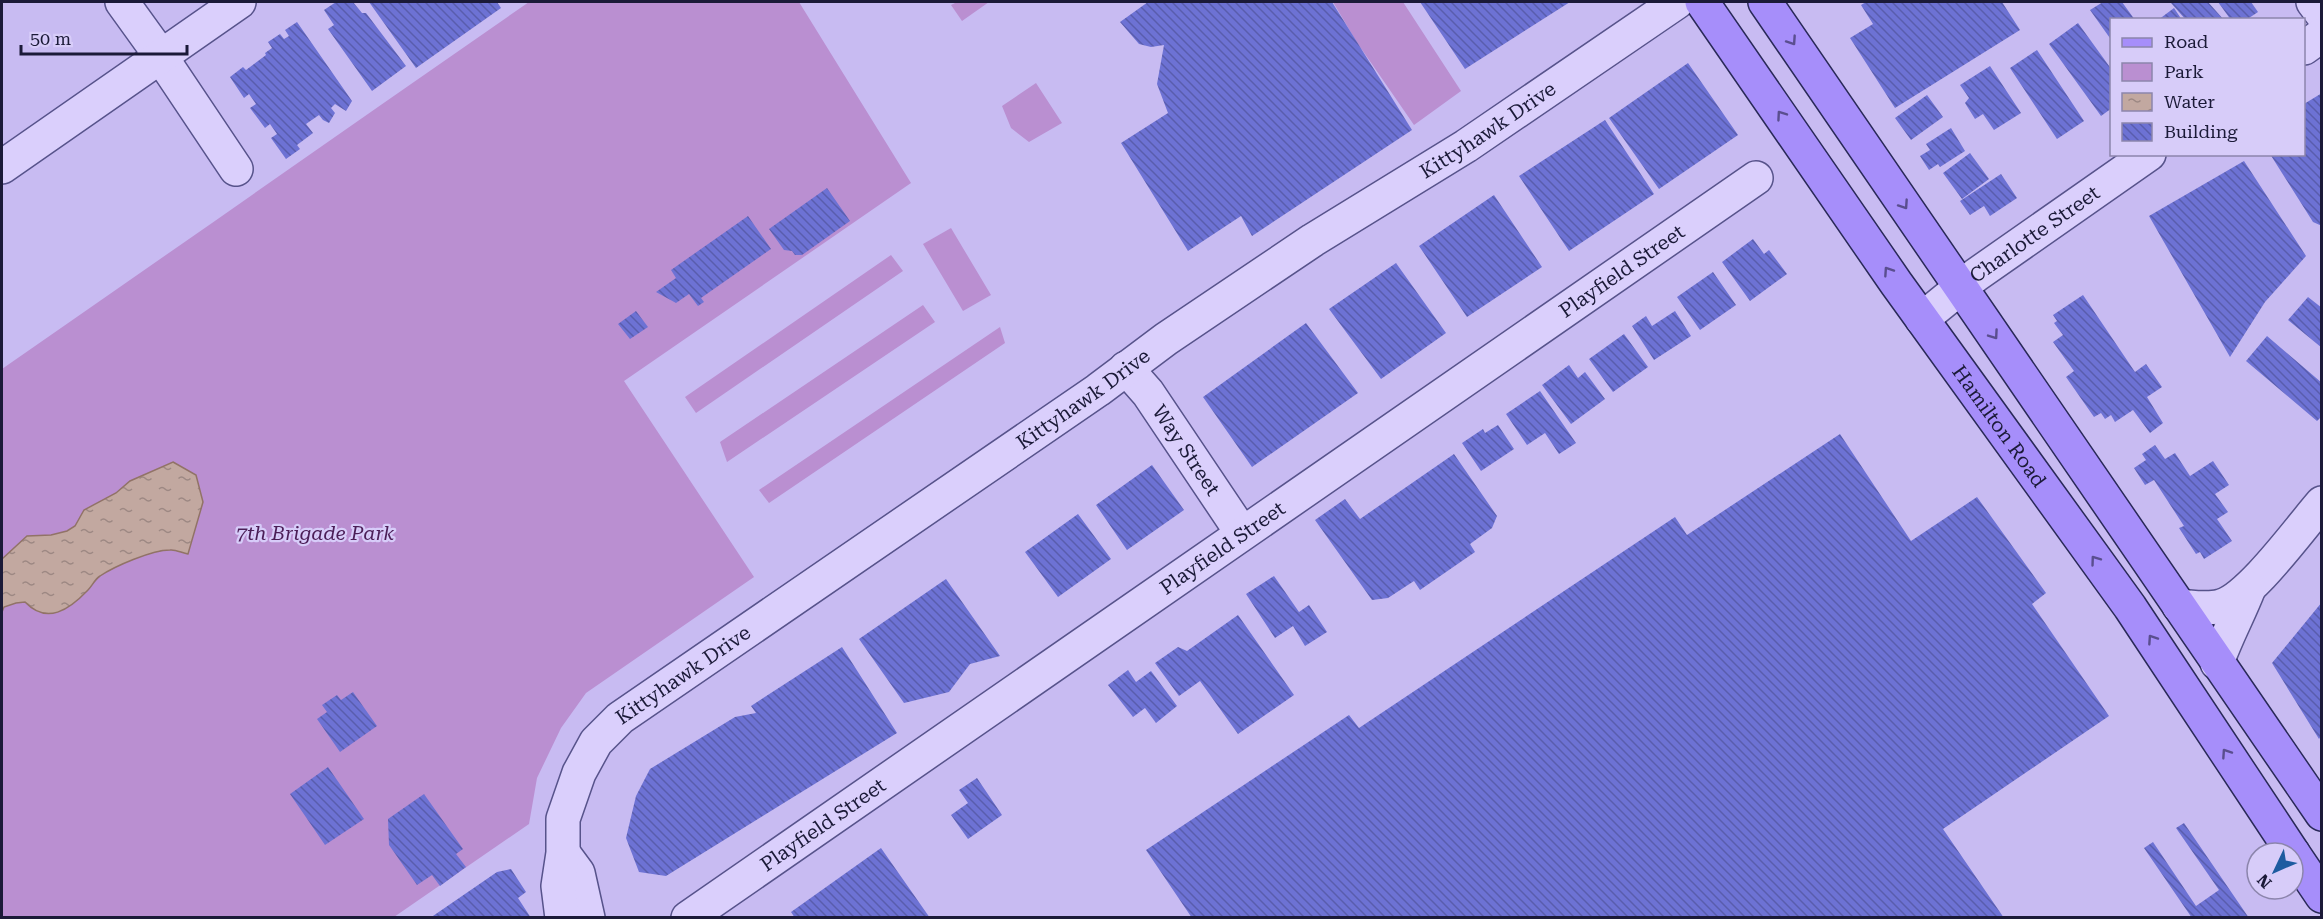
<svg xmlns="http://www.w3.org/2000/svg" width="2323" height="919" viewBox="0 0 2323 919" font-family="'Roboto Serif',serif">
<defs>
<pattern id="water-ripples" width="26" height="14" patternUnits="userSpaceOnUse" patternTransform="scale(1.5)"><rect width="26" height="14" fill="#c2a8a0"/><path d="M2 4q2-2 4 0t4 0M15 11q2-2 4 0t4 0" fill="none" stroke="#9d8883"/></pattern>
<pattern id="building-back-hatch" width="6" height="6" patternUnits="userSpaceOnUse" patternTransform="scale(1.5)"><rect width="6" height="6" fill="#6d72d4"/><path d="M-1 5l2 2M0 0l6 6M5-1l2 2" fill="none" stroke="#595dad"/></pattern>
</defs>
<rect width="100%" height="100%" fill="#c8bbf2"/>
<!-- green -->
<path fill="#ba8fd1" d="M529 2H799L911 183 624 381 754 577 586 693 561 728 537 778 529 824 394 917H2V369C178 247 353 124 529 2Z
M957 2H989L962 21 951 5Z
M1333 2H1403L1461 91 1414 125 1356 41Z
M1036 83 1062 123 1029 142 1011 128 1002 106Z
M951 228 991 295 963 311 923 244Z
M891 255 903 271 696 413 685 397Z
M923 305 935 322 727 462 720 442Z
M1000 327 1005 343 769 503 759 490Z"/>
<!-- water -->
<path fill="url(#water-ripples)" stroke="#917367" stroke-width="1.5" d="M173 462 196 475 203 502 188 554C182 553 175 549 170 550 152 550 115 566 100 576 95 579 92 586 88 590 69 610 47 625 25 602L16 603 4 607 2 612V559L27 536 51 535 67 531 75 526 84 510 116 493 130 481Z"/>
<!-- building -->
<path fill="url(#building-back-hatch)" d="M336 2H353L362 13H366L406 66 372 91 328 29 334 25 324 10Z
M369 2H497L501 8 416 68Z
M1148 2H1332L1412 130 1252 236 1241 216 1188 251 1121 143 1168 113 1157 84 1164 45 1151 47 1139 44 1120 22Z
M1420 2H1570L1465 69Z
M1866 2H2002L2020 30 1895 108 1850 38 1873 24 1861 5Z
M2103 2H2122L2135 20H2112V41L2090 10Z
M2173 2H2208L2224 20H2186L2171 3Z
M2218 2H2251L2258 12 2246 20H2231Z
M2174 8 2182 20H2158Z
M297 22 352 101 346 111 335 104 331 108 335 113 329 123 323 120 319 115 306 124 313 133 297 145 300 149 286 159 271 138 277 134 270 124 265 128 250 108 256 104 249 94 244 98 230 77 243 67 246 70 266 55 265 53 272 48 268 42 280 34 284 39 289 36 285 30Z
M2078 23 2112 70V108L2101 116 2049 44Z
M2037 50 2084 121 2057 139 2010 68Z
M1688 63 1738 135 1659 189 1609 118Z
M1990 66 2021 113 1994 130 1983 114 1975 119 1965 103 1969 98 1960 85Z
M2322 93V226L2313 222 2270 154H2304V104Z
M1927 95 1943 117 1911 140 1895 118Z
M1605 120 1654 194 1569 251 1519 176Z
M1951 128 1965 151 1940 167 1938 164 1929 170 1920 156 1930 150 1926 144Z
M1970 153 1989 179 1962 199 1943 173Z
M2244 161 2306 256 2265 302 2230 357 2149 216Z
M2001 174 2017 198 1990 216 1984 206 1970 215 1960 201Z
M827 188 850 221 802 255H795L792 251 784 250 769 229Z
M1494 195 1542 267 1467 317 1419 246Z
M748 216 771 249 701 298 704 302 698 306 689 294 676 303 656 292 676 278 671 270Z
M1753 239 1764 254 1769 250 1787 274 1750 301 1722 262Z
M1396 263 1446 333 1381 379 1329 309Z
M1713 272 1736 305 1700 330 1677 297Z
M2083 295 2135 372 2146 364 2162 387 2147 397 2163 423 2150 433 2133 410 2115 422 2111 415 2105 419 2101 413 2094 417 2066 377 2074 371 2053 342 2063 335 2054 323 2057 321 2053 315Z
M2308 297 2322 308V348L2288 320Z
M636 311 648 327 630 339 618 324Z
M1675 311 1691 336 1654 360 1632 326 1646 316 1652 326Z
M1306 323 1358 393 1252 467 1203 397Z
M1624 334 1648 367 1613 392 1589 359Z
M2267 336 2322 383V416L2317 421 2246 361Z
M1569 365 1578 378 1585 372 1605 399 1571 424 1542 385Z
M1540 391 1576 443 1559 454 1545 433 1527 445 1506 414Z
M1498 425 1514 449 1481 471 1462 443 1483 429 1485 433Z
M1840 434 1911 541 1977 497 2046 593 2032 604 2109 716 1943 829 2004 918H1192L1146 850 1349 715 1359 728 1675 517 1687 535Z
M2155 445 2165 459 2175 453 2190 476 2213 461 2229 485 2215 494 2228 512 2217 519 2232 541 2204 559 2200 552 2196 554 2179 528 2184 526 2154 480 2145 485 2134 468 2146 460 2142 454Z
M1454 454 1497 516 1492 528 1470 544 1475 552 1420 590 1414 581 1388 598 1372 600 1315 520 1345 499 1360 519Z
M1152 465 1184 510 1127 550 1096 505Z
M1078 514 1111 559 1058 597 1025 552Z
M1274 576 1299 612 1309 605 1327 632 1305 646 1293 626 1275 638 1246 594Z
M946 579 1000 656 970 664 949 692 904 703 859 639Z
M2322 602V735L2319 739 2272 663Z
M1238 615 1294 695 1238 734 1200 681 1179 696 1155 663 1178 647 1187 651Z
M842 647 897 733 666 876 639 872 626 838 636 796 650 769 735 717 756 713 751 706Z
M1128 670 1136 682 1151 671 1177 706 1156 723 1145 708 1133 717 1108 685Z
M353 692 377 726 340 752 317 719 327 712 322 705 337 695 341 700Z
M328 767 364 819 325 845 290 794Z
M977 778 1002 815 968 839 951 815 968 803 959 790Z
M424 794 463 849 456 854 466 867 440 886 432 875 417 885 389 845 388 819Z
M2184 823 2249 918H2192L2144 848 2153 842 2196 906 2219 890 2176 828Z
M881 848 930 918H795L791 912Z
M511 869 526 892 518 898 531 918H430L497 872Z"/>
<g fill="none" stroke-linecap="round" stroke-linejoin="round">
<!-- minor casing -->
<g stroke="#57538b" stroke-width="36">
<g id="minor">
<path d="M122 2 153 45 236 169"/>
<path d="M2313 2 2322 14"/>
<path d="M2304 48 2322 35"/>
<path d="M2 167 239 2"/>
<path id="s1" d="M1922 319 1976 275 2149 154"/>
<path id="s2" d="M1126 368 1148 393 1242 533"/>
<path d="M2179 606C2193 607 2208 610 2221 606 2250 598 2300 528 2322 503"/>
<path d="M2217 663C2226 637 2239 614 2249 588"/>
<path d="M564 854 578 873 588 918"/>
<path id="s3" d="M562 918 558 886 563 853V819L579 773 596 742 620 718 1098 390 1166 339 1313 240 1466 146 1677 2"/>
<path id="s4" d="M688 918 1756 178"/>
</g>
</g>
<!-- major casing -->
<g stroke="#292958" stroke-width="36">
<g id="major">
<path id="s5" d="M1702 2 1896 283 2130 607 2293 853"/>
<path d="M1765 2 2322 814"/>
<path d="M2293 853 2322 896"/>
</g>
</g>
<!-- minor -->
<use href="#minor" stroke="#dacffc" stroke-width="33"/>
<!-- major -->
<use href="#major" stroke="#a68efa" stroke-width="33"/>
</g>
<!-- one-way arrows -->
<defs><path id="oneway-chevron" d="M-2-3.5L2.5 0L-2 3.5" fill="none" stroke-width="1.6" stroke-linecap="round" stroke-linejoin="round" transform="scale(1.5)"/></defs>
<g stroke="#5a4e8f">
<use href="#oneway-chevron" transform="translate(1792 41) rotate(56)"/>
<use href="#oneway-chevron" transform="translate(1781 115) rotate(-125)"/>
<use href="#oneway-chevron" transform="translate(1904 205) rotate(56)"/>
<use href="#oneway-chevron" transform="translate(1888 271) rotate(-124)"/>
<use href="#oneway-chevron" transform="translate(1994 335) rotate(55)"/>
<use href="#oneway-chevron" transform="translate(2095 560) rotate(-126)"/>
<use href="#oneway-chevron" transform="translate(2152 639) rotate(-124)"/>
<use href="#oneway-chevron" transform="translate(2226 753) rotate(-124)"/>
</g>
<g text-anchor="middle" stroke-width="4.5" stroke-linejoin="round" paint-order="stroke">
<!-- street labels -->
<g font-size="20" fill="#1b1a38" stroke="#d7ccf9">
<text dy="7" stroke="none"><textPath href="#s3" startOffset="1266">Kittyhawk Drive</textPath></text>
<text dy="7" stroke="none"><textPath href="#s1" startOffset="141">Charlotte Street</textPath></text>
<text dy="7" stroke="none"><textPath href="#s4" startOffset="1136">Playfield Street</textPath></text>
<text dy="7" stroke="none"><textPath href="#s3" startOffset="780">Kittyhawk Drive</textPath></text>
<text dy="7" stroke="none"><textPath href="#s5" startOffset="518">Hamilton Road</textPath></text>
<text dy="7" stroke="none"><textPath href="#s2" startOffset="102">Way Street</textPath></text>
<text dy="7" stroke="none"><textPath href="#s4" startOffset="650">Playfield Street</textPath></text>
<text dy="7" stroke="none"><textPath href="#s3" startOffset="294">Kittyhawk Drive</textPath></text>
<text dy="7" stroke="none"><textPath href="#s4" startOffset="164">Playfield Street</textPath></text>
</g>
<!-- park labels -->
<g font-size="20" font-style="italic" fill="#4b1e57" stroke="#d7ccf9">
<text x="315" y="540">7th Brigade Park</text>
</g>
</g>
<!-- border -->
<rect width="2323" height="919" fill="none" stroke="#1b1a38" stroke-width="6"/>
<!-- legend -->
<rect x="2110" y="18" width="195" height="138" fill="#d7ccf9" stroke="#8c85ac" stroke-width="1.5"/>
<rect x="2122" y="38" width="30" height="9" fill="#a68efa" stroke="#8c85ac" stroke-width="1.5"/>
<text x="2164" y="48" font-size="18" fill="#1b1a38">Road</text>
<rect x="2122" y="63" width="30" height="18" fill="#ba8fd1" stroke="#8c85ac" stroke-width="1.5"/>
<text x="2164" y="78" font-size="18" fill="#1b1a38">Park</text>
<rect x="2122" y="93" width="30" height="18" fill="url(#water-ripples)" stroke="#8c85ac" stroke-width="1.5"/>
<text x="2164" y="108" font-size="18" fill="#1b1a38">Water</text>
<rect x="2122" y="123" width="30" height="18" fill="url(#building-back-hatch)" stroke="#8c85ac" stroke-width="1.5"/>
<text x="2164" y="138" font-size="18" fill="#1b1a38">Building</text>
<!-- north arrow -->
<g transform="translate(2275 871) rotate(226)"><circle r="28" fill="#d7ccf9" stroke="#8c85ac" stroke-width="1.5"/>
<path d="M0-4.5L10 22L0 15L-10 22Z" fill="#1d5ba0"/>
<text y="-9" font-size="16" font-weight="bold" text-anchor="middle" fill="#1b1a38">N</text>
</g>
<!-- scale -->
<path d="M21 45v9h166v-9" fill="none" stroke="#1b1a38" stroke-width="3"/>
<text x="30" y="45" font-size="18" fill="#1b1a38" stroke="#d7ccf9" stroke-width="4.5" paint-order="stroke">50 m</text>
</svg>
